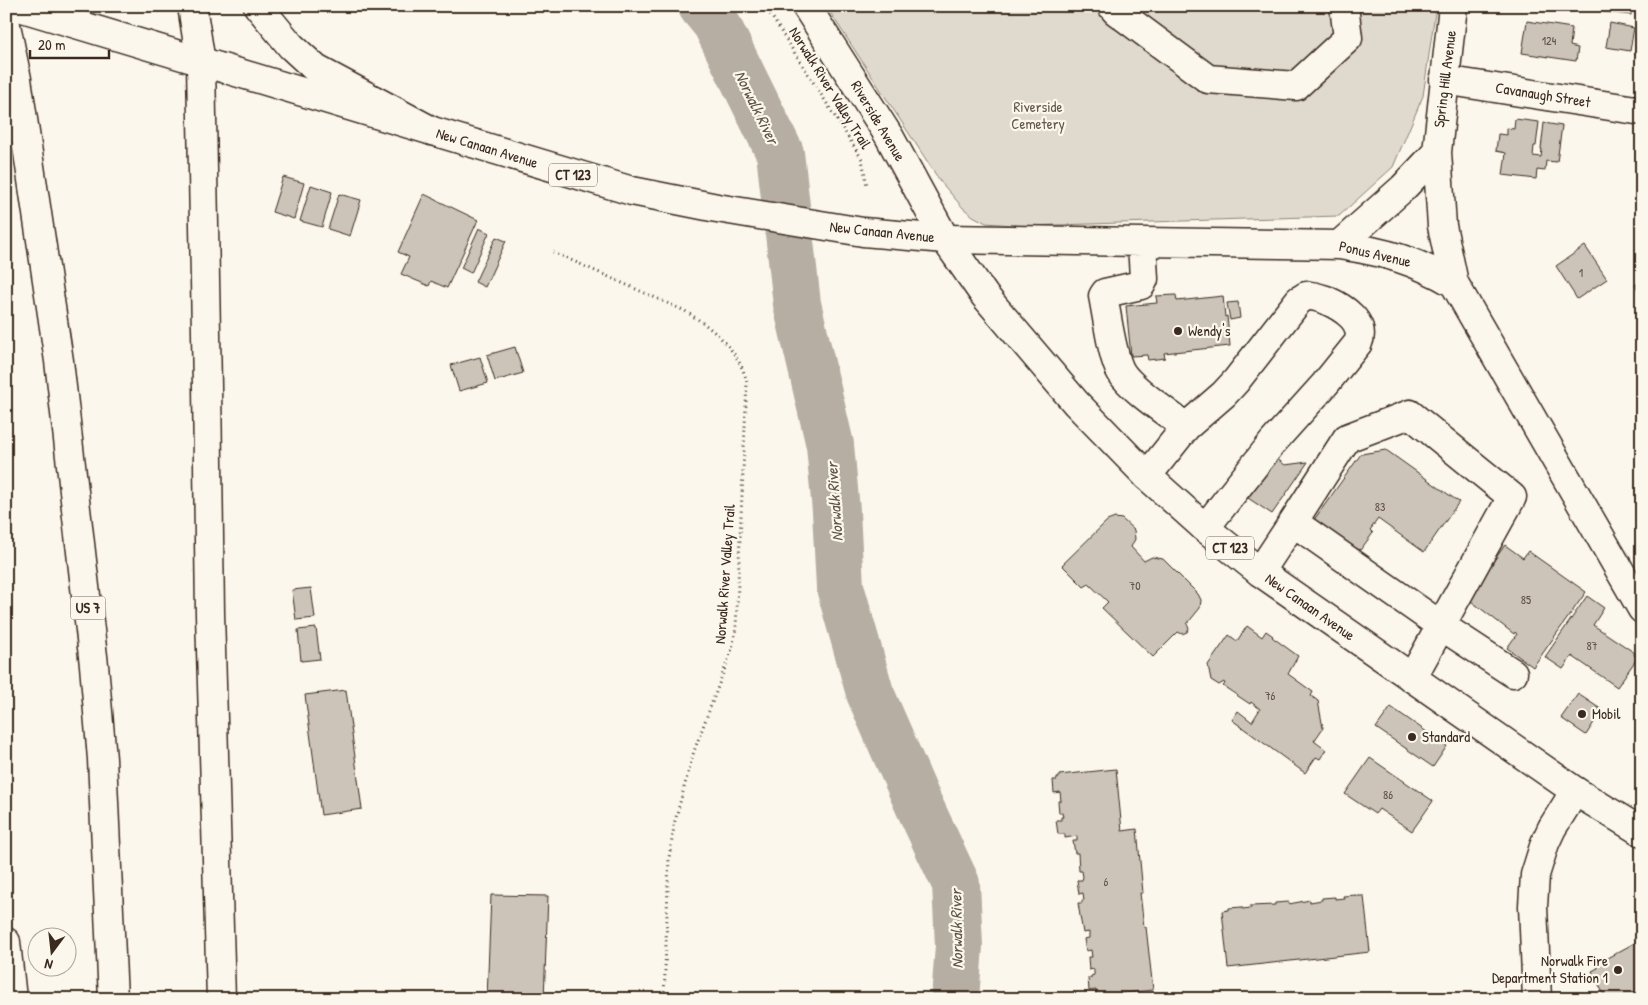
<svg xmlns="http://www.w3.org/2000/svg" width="1648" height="1005" viewBox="0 0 1648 1005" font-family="'Patrick Hand',sans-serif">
<rect width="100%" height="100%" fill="#fbf7ec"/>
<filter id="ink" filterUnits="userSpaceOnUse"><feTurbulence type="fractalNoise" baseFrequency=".02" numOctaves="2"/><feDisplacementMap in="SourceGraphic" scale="10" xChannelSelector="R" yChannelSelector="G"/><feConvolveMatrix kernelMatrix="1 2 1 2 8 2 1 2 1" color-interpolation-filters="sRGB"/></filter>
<g filter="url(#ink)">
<!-- green -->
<path fill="#dfd9ce" stroke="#8d8276" d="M826 6H1436L1423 96 1393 167 1339 216 1026 226 986 223 973 216 963 208 940 181Z"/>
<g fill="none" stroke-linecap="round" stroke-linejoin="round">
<!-- river -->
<path stroke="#b6aea2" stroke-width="48" d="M702 6 716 23 780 153 797 304 830 445 836 511 840 587 870 693 918 803 956 884 959 946 955 999"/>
</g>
<!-- building -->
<path fill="#ccc4b9" stroke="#3b2a1e" d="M1604 6H1632L1631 15 1603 12Z
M1527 21 1572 28 1570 46 1578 48 1576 61 1522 53Z
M1610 23 1634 28 1630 51 1606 47Z
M1639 24 1642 25V55L1635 54Z
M1515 119 1539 122 1536 146H1534L1533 156 1541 157 1542 149H1541L1544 123 1562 126 1557 162 1546 161 1545 171 1537 170 1536 179 1503 175 1506 153 1496 151 1498 134 1507 135V128L1514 129Z
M283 177 304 183 294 219 272 212Z
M311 185 332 192 322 227 300 221Z
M339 194 361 200 350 236 328 229Z
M424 194 478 220 447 288 431 281 429 286 401 274 409 257 398 252Z
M479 228 489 233 471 273 461 268Z
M496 237 506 241 485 287 475 282Z
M1585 246 1607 279 1577 299 1556 266Z
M1642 281V296L1635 285Z
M1176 295 1177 301 1223 296 1225 317 1227 316 1230 346 1164 353 1165 358 1148 360 1147 355 1131 356 1126 306 1157 303 1156 296Z
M1238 302 1240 318 1230 320 1227 303Z
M515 347 523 373 495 381 487 355Z
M480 357 488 383 459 391 451 365Z
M1386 450 1459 502 1424 552 1378 519 1370 530 1373 533 1355 557 1311 524 1361 454Z
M1276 458 1285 465 1308 462 1272 514 1248 498Z
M1115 518 1122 519 1134 530 1135 539 1131 547 1144 561 1152 557 1163 559 1198 594 1201 600 1200 608 1187 624 1189 628 1187 632 1182 634 1178 632 1153 657 1102 608 1108 602 1089 584 1084 587 1062 565 1107 521Z
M1505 545 1523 558 1528 551 1586 592 1533 667 1507 648 1517 634 1515 632 1514 634 1467 598Z
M311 588 315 618 296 620 292 590Z
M1587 596 1604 608 1593 625 1635 653 1634 655 1638 657 1617 687 1572 656 1563 669 1545 657Z
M1247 626 1262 637 1266 631 1273 636 1272 637 1298 656 1288 674 1313 692 1311 696 1318 701 1323 728 1314 741 1326 750 1320 759 1316 757 1305 773 1232 720 1238 711 1252 722 1260 709 1251 702 1250 704 1223 686 1225 684 1224 682 1219 685 1211 680 1208 665 1229 635 1237 641Z
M316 628 320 659 301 661 298 630Z
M346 690 362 809 321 815 305 695Z
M1578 694 1602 710 1586 735 1561 718Z
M1391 707 1447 746 1433 767 1376 728Z
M1370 758 1433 801 1412 831 1379 809 1375 814 1345 794Z
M1116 769 1122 831 1137 829 1143 893H1140L1144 927H1146L1153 990 1096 996V990L1089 991 1088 978H1091V976L1094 975V969L1089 970 1088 957H1092L1091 950 1086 951 1084 939 1089 938V932L1083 933 1080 916 1078 903H1082V900H1084L1083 893 1079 894 1077 880H1082L1083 877 1082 871H1079L1078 853H1075L1073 841H1077V836L1065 838V834H1058L1056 820H1061V817H1063L1062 813H1059L1058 801H1061L1060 792 1054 793 1053 780H1057V778H1059V775Z
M491 895 548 896 544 999H487Z
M1356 895V896H1364L1370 952 1228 968 1222 911 1229 910V908L1242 907V909L1251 908 1250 906 1275 905V903L1289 902V904L1310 900V902L1322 900V898L1335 897V899L1344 898 1343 896Z
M1642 939V999H1606L1592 971 1598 968 1596 964Z"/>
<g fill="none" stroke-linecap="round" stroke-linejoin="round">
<!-- minor casing -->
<g stroke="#3b2a1e" stroke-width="31">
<path id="minor" d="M1112 6 1116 11 1208 79 1296 86 1348 38 1344 6
M1453 6 1437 152 1442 226 1454 283
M1444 80 1642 111
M945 239 1339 245C1385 252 1414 260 1454 283L1642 609
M1142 242 1144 279 1141 285 1105 293 1103 296C1107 315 1112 357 1121 372 1131 389 1169 414 1186 427
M1339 245 1403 188 1437 152
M1147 476 1186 427 1224 394 1236 381 1299 300C1302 299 1304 297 1306 296 1312 295 1320 298 1326 300 1342 307 1367 322 1358 343L1325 384 1273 442 1205 528
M1260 572 1293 522
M1412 678 1512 497 1410 414 1347 438 1293 522 1440 625 1513 673
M1537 999 1533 906 1535 875 1545 843 1552 828 1575 791"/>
</g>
<!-- major casing -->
<g stroke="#3b2a1e" stroke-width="31">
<path id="major" d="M16 6 632 191 717 208 863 232 945 239
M806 6 889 136 945 239 985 296 1076 403 1147 476 1205 528 1260 572 1575 791 1642 832"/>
</g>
<!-- highway casing -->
<g stroke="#3b2a1e" stroke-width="31">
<path id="highway" d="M192 6 201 63 207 387 210 614 221 999
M258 6 291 46 316 69 432 131
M6 25 17 79 59 361 94 665 102 759 113 999
M6 942 12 999"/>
</g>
<!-- path -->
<path stroke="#3b2a1e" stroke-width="3" stroke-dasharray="1 4" stroke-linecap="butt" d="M765 6 862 159 867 186
M553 252 685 311C714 329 738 349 747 382L736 628 732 649 694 751 675 821 669 858 664 999"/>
<!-- minor -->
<use href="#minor" stroke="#fbf7ec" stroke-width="28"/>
<!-- major -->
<use href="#major" stroke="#fbf7ec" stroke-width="28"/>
<!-- highway -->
<use href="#highway" stroke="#fbf7ec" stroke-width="28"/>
</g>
</g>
<!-- markers -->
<g fill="#3b2a1e" stroke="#fbf7ec" stroke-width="2">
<circle cx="1178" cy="331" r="5"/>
<circle cx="1582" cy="714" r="5"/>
<circle cx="1412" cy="737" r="5"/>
<circle cx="1618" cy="970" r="5"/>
</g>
<g text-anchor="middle" stroke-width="4.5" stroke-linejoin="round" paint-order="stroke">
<!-- number labels -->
<g font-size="12" fill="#5f5045">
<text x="1549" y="45">124</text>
<text x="1581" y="277">1</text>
<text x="1380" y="511">83</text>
<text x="1135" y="590">70</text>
<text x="1526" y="604">85</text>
<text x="1592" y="650">87</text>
<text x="1270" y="700">76</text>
<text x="1388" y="799">86</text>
<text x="1106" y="886">6</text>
</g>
<!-- shield labels -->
<g fill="#fbf7ec" stroke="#75685c" stroke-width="1">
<rect x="549" y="163.5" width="48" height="23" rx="4"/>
<rect x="1206" y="536.5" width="48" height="23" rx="4"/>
<rect x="70.5" y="596.5" width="35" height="23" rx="4"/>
</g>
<g font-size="14" font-weight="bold" fill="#3b2a1e">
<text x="573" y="180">CT 123</text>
<text x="1230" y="553">CT 123</text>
<text x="88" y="613">US 7</text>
</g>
<!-- street labels -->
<g font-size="15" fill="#3b2a1e" stroke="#fbf7ec">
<text transform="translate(1445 79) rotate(-83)" y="5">Spring Hill Avenue</text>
<text transform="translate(830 88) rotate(58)" y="5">Norwalk River Valley Trail</text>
<text transform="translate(1543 95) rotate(9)" y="5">Cavanaugh Street</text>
<text transform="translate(878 121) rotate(59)" y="5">Riverside Avenue</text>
<text transform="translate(487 148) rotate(17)" y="5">New Canaan Avenue</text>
<text transform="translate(882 232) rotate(6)" y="5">New Canaan Avenue</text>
<text transform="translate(1375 254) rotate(13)" y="5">Ponus Avenue</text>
<text transform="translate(725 574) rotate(-86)" y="5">Norwalk River Valley Trail</text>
<text transform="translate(1310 607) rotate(35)" y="5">New Canaan Avenue</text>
</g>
<!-- park labels -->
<g font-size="15" fill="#64564a" stroke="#fbf7ec">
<text x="1038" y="112">Riverside<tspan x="1038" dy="17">Cemetery</tspan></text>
</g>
<!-- poi labels -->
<g font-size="15" fill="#3b2a1e" stroke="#fbf7ec" text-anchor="start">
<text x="1188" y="336">Wendy's</text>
<text x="1592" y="719">Mobil</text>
<text x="1422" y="742">Standard</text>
<text x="1608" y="966" text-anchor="end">Norwalk Fire<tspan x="1608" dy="17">Department Station 1</tspan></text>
</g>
<!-- water labels -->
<g font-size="16" font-style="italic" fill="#605246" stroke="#fbf7ec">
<text transform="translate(757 107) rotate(64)" y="6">Norwalk River</text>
<text transform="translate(834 502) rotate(-94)" y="6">Norwalk River</text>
<text transform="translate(956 929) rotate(-91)" y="6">Norwalk River</text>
</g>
</g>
<!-- margin -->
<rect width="1648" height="1005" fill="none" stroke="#fbf7ec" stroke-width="25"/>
<rect x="12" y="12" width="1623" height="980" fill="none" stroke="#3b2a1e" stroke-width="2" filter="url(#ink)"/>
<!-- north arrow -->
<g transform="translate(52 952) rotate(195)"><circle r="24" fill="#fbf7ec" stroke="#aea59a"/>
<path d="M0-4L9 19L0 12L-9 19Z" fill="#3b2a1e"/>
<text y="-8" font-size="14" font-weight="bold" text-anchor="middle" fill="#3b2a1e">N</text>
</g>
<!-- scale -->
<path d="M30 50v8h79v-8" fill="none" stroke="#3b2a1e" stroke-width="2.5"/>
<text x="38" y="50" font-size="15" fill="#3b2a1e" stroke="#fbf7ec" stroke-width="4" paint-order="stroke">20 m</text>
</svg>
